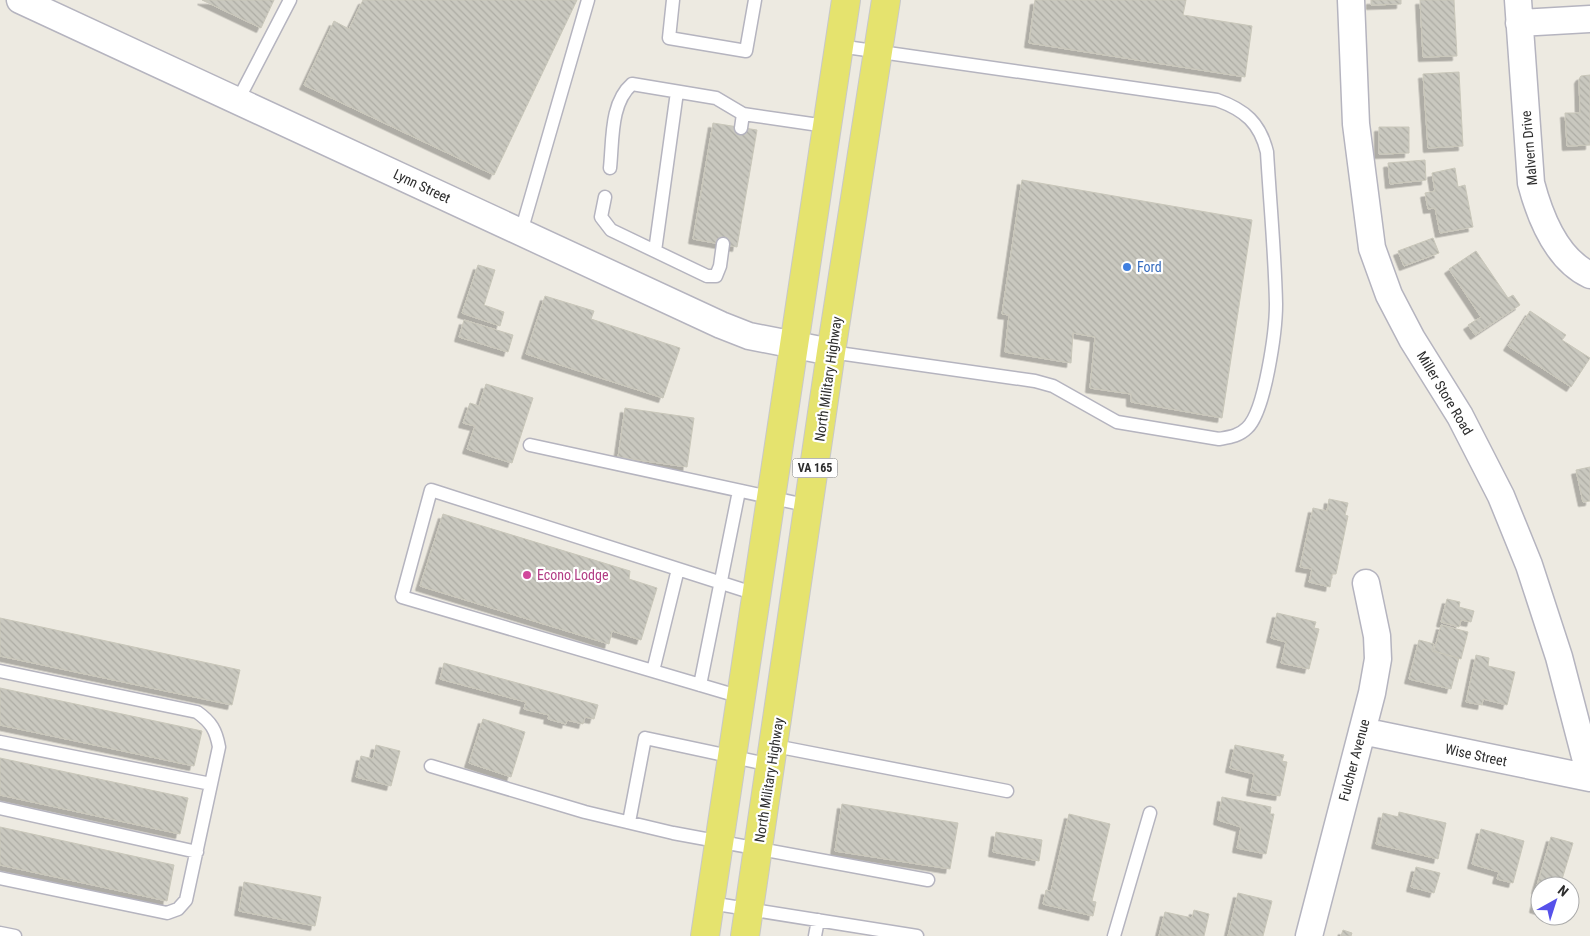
<svg xmlns="http://www.w3.org/2000/svg" width="1590" height="936" viewBox="0 0 1590 936" font-family="'Roboto Condensed',sans-serif">
<defs>
<pattern id="building-back-hatch" width="6" height="6" patternUnits="userSpaceOnUse" patternTransform="scale(1.25)"><rect width="6" height="6" fill="#c9c8bf"/><path d="M-1 5l2 2M0 0l6 6M5-1l2 2" fill="none" stroke="#adaca4"/></pattern>
<filter id="shadow"><feDropShadow dx="-4.5" dy="4.5" stdDeviation="0" flood-color="#0004"/></filter>
</defs>
<rect width="100%" height="100%" fill="#edeae1"/>
<!-- building -->
<path fill="url(#building-back-hatch)" stroke="#c9c7ba" filter="url(#shadow)" d="M202 0H274L261 28Z
M363 0H577L494 175 304 85 334 21 349 29Z
M1035 0H1186L1183 15 1252 26 1245 77 1029 43Z
M1371 0H1401V4L1371 5Z
M1420 0H1454L1457 56 1423 57Z
M1459 72 1463 146 1428 148 1423 74Z
M1590 75V145L1567 146 1565 113H1580L1579 79 1581 76Z
M713 123 757 130 737 247 693 239Z
M1379 127H1409V153L1379 154Z
M1425 160 1426 180 1390 184 1388 163Z
M1455 168 1458 187 1465 185 1473 227 1440 233 1435 208 1428 209 1425 193 1435 191 1432 173Z
M1022 180 1252 220 1222 418 1131 402V394L1090 388 1095 337 1073 333 1071 363 1005 352 1009 315 1002 314Z
M1433 238 1439 253 1404 266 1398 251Z
M1476 251 1508 298 1513 295 1520 305 1475 335 1468 325 1481 317 1449 269Z
M478 265 495 270 484 305 504 312 500 326 462 313Z
M545 296 594 311 591 319 680 348 663 398 526 354Z
M1530 311 1566 335 1562 340 1590 358 1571 387 1508 346Z
M464 320 513 335 508 352 459 337Z
M486 384 533 398 512 463 467 449 475 426 463 423 470 403 479 406Z
M625 408 694 418 687 467 618 457Z
M1590 467V501L1583 502 1576 470Z
M1329 499 1348 503 1345 515 1348 516 1336 574H1332L1330 587 1309 582 1312 569 1300 567 1313 508 1327 511Z
M443 514 630 571 629 579 657 588 641 640 612 631 609 644 420 586Z
M1447 599 1460 602 1459 607 1474 611 1471 622 1461 620 1459 627 1441 622Z
M1277 613 1316 622 1314 628 1319 629 1309 669 1281 663 1286 642 1271 638Z
M0 618 240 670 232 705 0 656Z
M1441 625 1468 632 1461 659 1434 651Z
M1419 640 1434 644 1432 651 1459 658 1451 689 1409 679Z
M1476 655 1489 658 1488 666 1515 672 1507 705 1483 699 1482 705 1466 702Z
M444 663 598 705 594 719 585 717 583 724 567 720 566 724 548 719 549 715 524 709 526 702 440 679Z
M0 688 202 731 194 766 0 725Z
M483 719 525 732 511 777 469 763Z
M376 745 400 751 391 786 356 777 361 756 373 759Z
M1235 745 1284 755 1282 761 1287 762 1280 796 1251 791 1254 774 1230 768Z
M0 758 188 798 180 834 0 795Z
M1222 797 1271 807 1270 814H1274L1266 854 1237 848 1241 827 1218 820Z
M842 804 958 823 950 869 835 851Z
M1399 812 1446 823 1438 859 1376 844 1383 813 1398 817Z
M1069 814 1110 824 1092 901 1096 902 1093 916 1043 904 1046 890 1051 891Z
M0 827 174 865 167 901 0 865Z
M1481 829 1524 841 1513 883 1497 879 1499 872 1472 864Z
M996 832 1042 840 1039 861 993 852Z
M1551 837 1573 843 1560 886H1540V891L1536 889Z
M1416 867 1440 873 1434 893 1411 887Z
M244 882 321 897 315 926 239 911Z
M1538 891H1540V910L1534 908Z
M1238 893 1272 901 1263 936H1228Z
M1194 910 1209 914 1204 936H1159L1165 912 1192 918Z
M1343 930 1352 933 1351 936H1341Z"/>
<g fill="none" stroke-linecap="round" stroke-linejoin="round">
<!-- lane casing -->
<g stroke="#b5b4bf" stroke-width="15">
<path id="lane" d="M673 0 669 38 746 51 755 0
M238 100 290 0
M741 128 743 114
M610 168C613 140 610 103 632 84L716 98 743 114 826 126
M605 197 601 217 611 230 707 276H716L720 266 723 244
M521 232 588 0
M655 251 677 92
M831 352 1035 381 1053 386 1117 422 1219 439C1230 437 1239 436 1247 428 1265 412 1276 330 1276 304 1275 254 1270 203 1267 152 1260 123 1245 110 1217 100L839 46
M530 445 810 506
M0 671 197 712C211 722 216 730 219 747L186 900 178 909 167 913 0 878
M653 671 678 569
M700 685 739 491
M741 697 402 597 431 490 756 594
M0 742 211 784
M775 746 1007 791
M431 766 585 812 673 833 928 880
M0 808 197 852
M629 822 645 738 771 765
M710 903 917 936
M0 933 15 936
M815 936 818 920
M1114 936 1150 813"/>
</g>
<!-- street casing -->
<g stroke="#b5b4bf" stroke-width="29">
<path id="street" d="M20 0 721 325 749 336 831 352
M1351 0 1356 124 1372 248 1389 295 1412 339 1460 416 1501 496 1529 565 1559 657 1590 776
M1518 0 1531 183C1540 217 1556 259 1590 275
M1519 23 1590 19
M1362 731 1590 778
M1309 936 1372 693 1378 659 1377 636 1366 583"/>
</g>
<!-- primary casing -->
<g stroke="#c8c8c8" stroke-width="30">
<path id="primary" d="M705 936 846 0
M745 936 831 352 886 0"/>
</g>
<!-- lane -->
<use href="#lane" stroke="#fff" stroke-width="12"/>
<!-- street -->
<use href="#street" stroke="#fff" stroke-width="26"/>
<!-- primary -->
<use href="#primary" stroke="#e5e36e" stroke-width="28"/>
</g>
<!-- markers -->
<circle fill="#3f7fe0" stroke="#fff" stroke-width="2" cx="1127" cy="267" r="5"/>
<circle fill="#d1479c" stroke="#fff" stroke-width="2" cx="527" cy="575" r="5"/>
<g text-anchor="middle" stroke-width="4.5" stroke-linejoin="round" paint-order="stroke">
<!-- shield labels -->
<rect fill="#fff" stroke="#6c6c6c" stroke-width="1" x="792.5" y="458.5" width="45" height="19" rx="4"/>
<g font-size="12" font-weight="bold" fill="#2d2d2d">
<text x="815" y="472">VA 165</text>
</g>
<!-- street labels -->
<g font-size="14" fill="#2d2d2d" stroke="#fff">
<text transform="translate(1529 148) rotate(-95)" y="5">Malvern Drive</text>
<text transform="translate(422 186) rotate(25)" y="5">Lynn Street</text>
<text transform="translate(828 379) rotate(-82)" y="5">North Military Highway</text>
<text transform="translate(1445 393) rotate(59)" y="5">Miller Store Road</text>
<text transform="translate(1476 755) rotate(12)" y="5">Wise Street</text>
<text transform="translate(1354 760) rotate(-75)" y="5">Fulcher Avenue</text>
<text transform="translate(769 780) rotate(-81)" y="5">North Military Highway</text>
</g>
<!-- shop labels -->
<g font-size="14" fill="#366cbe" stroke="#fff" text-anchor="start">
<text x="1137" y="272">Ford</text>
</g>
<!-- hotel labels -->
<g font-size="14" fill="#b23c85" stroke="#fff" text-anchor="start">
<text x="537" y="580">Econo Lodge</text>
</g>
</g>
<!-- north arrow -->
<g transform="translate(1555 901) rotate(39)"><circle r="24" fill="#ffffff" stroke="#ababab"/>
<path d="M0-4L9 19L0 12L-9 19Z" fill="#5651ea"/>
<text y="-8" font-size="14" font-weight="bold" text-anchor="middle" fill="#2d2d2d">N</text>
</g>
</svg>
